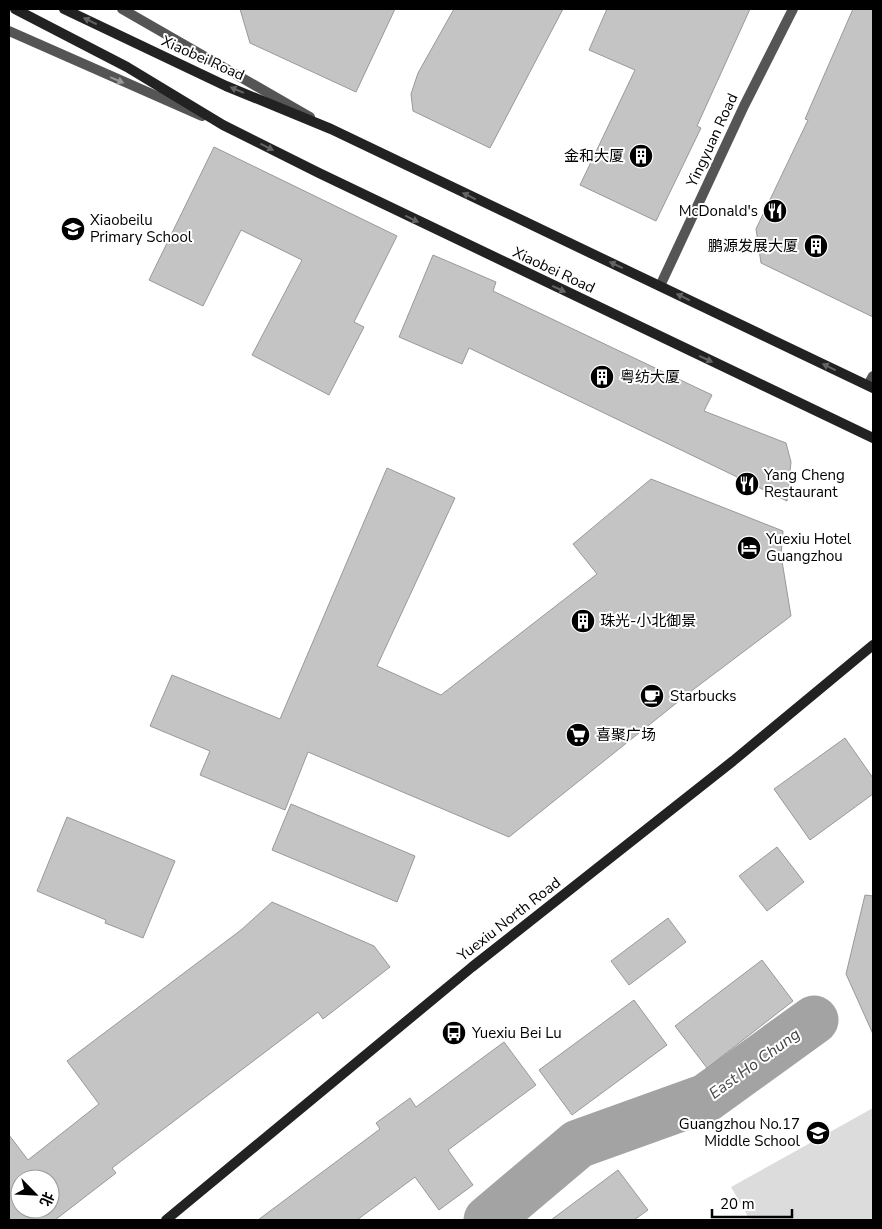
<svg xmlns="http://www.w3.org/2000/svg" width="882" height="1229" viewBox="0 0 882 1229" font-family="'Nunito Sans','Noto Sans SC',sans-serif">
<rect width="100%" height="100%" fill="#fff"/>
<!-- green -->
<path fill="#dcdcdc" d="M873 1108V1220H750L731 1187Z"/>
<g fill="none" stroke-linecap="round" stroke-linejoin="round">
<!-- river -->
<path stroke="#a3a3a3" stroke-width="49" d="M488 1220 578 1144 706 1098 814 1020"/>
</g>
<!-- building -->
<path fill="#c4c4c4" stroke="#999" fill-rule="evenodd" d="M240 9H395L356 92 250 43Z
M454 9H563L490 148 413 111 411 94 418 73Z
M607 9H750L697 126 701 128 656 221 580 185 635 70 589 50Z
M853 9H873V317L761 263 756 229 808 120 805 119Z
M214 147 397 236 354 322 364 327 329 395 252 355 302 260 241 230 203 306 149 280Z
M433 255 496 282 493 291 712 395 704 411 786 443 791 462 787 501 469 348 462 364 399 337Z
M387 468 455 498 377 666 441 695 597 574 573 544 651 479 783 531 781 555 791 616 694 689 509 837 308 752 285 810 200 775 210 751 150 726 172 675 280 719Z
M845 738 873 778V794L810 840 774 789Z
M291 804 415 856 397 902 272 850Z
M67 817 175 861 143 938 105 923 106 920 37 891Z
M777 847 804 882 767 911 739 876Z
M865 895 873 896V1034L846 974Z
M272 902 374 946 390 967 323 1019 318 1012 112 1168 116 1173 55 1220H9V1135L28 1160 99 1104 67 1061 241 930ZM20 1179H50V1209H20Z
M668 918 686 942 629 985 611 961Z
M762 960 793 1001 707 1068 675 1026Z
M634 1000 667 1045 572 1115 539 1070Z
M504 1042 536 1085 448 1150 473 1185 439 1210 415 1177 357 1220H258L380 1129 376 1123 410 1098 416 1107Z
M618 1170 648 1210 634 1220H551Z"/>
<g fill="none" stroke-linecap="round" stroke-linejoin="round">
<!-- minor -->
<path stroke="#555" stroke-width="10" d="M868 385 873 376"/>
<!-- tertiary -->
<path stroke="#555" stroke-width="10" d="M122 9 310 117
M9 31 202 116
M660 286 744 106 793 9"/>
<!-- secondary -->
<path stroke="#222" stroke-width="10" d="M15 9 127 67 223 125 319 173 873 438
M64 9 226 86 331 129 873 388
M166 1220 472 967 733 761 873 645"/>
</g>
<!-- one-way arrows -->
<defs><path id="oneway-solid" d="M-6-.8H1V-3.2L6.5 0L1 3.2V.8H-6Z" transform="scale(1.25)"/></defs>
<g fill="#646464">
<use href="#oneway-solid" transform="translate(90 21) rotate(-154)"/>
<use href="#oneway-solid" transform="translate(237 90) rotate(-157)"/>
<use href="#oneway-solid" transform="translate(267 147) rotate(27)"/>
<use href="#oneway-solid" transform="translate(469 196) rotate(-154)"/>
<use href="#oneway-solid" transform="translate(412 219) rotate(26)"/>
<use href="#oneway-solid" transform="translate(616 265) rotate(-155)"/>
<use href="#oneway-solid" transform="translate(559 289) rotate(25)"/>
<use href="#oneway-solid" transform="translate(683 297) rotate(-154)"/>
<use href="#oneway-solid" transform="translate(706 359) rotate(25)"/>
<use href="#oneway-solid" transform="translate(829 367) rotate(-154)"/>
</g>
<use fill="#999" href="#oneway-solid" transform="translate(117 80) rotate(23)"/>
<!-- icons -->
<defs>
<g id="building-disc" transform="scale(1.25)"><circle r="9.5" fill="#000" stroke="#fff"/><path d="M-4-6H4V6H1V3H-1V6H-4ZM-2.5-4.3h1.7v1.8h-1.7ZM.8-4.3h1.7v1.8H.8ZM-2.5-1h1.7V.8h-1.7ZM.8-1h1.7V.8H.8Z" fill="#fff"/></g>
<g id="restaurant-disc" transform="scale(1.25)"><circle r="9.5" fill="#000" stroke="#fff"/><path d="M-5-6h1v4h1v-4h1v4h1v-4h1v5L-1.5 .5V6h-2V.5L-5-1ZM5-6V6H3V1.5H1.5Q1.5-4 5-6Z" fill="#fff"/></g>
<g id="school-disc" transform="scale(1.25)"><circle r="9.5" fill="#000" stroke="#fff"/><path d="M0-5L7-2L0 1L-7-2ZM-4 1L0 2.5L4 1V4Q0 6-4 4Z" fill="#fff"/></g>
<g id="hotel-disc" transform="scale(1.25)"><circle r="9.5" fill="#000" stroke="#fff"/><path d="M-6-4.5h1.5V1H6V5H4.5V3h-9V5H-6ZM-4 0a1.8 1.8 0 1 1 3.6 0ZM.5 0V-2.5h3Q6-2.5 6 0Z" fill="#fff"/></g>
<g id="cafe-disc" transform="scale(1.25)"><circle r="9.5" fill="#000" stroke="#fff"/><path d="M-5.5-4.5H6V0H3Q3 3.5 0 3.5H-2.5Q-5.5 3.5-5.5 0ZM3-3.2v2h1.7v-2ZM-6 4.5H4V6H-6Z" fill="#fff"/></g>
<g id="supermarket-disc" transform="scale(1.25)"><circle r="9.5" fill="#000" stroke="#fff"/><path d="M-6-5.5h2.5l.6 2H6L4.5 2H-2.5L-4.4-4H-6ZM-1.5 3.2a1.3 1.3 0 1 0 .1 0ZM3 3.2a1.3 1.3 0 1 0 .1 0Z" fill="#fff"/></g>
<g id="bus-disc" transform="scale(1.25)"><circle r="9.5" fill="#000" stroke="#fff"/><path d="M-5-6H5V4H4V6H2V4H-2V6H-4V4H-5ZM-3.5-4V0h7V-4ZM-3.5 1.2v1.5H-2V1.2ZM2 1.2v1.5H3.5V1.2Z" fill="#fff"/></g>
</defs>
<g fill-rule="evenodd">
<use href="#building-disc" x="641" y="156"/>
<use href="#restaurant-disc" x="775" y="211"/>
<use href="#school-disc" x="73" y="229"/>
<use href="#building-disc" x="816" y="246"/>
<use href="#building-disc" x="602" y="377"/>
<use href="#restaurant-disc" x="747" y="484"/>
<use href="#hotel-disc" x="749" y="548"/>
<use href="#building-disc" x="583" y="621"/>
<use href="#cafe-disc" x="652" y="696"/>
<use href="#supermarket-disc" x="578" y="735"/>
<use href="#bus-disc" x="454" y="1033"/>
<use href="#school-disc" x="818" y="1133"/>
</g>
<g text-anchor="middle" stroke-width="4" stroke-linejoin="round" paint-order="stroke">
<!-- street labels -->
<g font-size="15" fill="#000" stroke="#fff">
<text transform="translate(203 58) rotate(24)" y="5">Xiaobei Road</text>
<text transform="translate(712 140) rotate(-65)" y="5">Yingyuan Road</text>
<text transform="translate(554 270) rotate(25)" y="5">Xiaobei Road</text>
<text transform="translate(509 919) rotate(-38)" y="5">Yuexiu North Road</text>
</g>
<!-- poi labels -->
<g font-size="15" fill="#000" stroke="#fff" text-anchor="start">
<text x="624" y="161" text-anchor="end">金和大厦</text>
<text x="758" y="216" text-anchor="end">McDonald's</text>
<text x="90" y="225">Xiaobeilu<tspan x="90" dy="17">Primary School</tspan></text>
<text x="798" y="251" text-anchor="end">鹏源发展大厦</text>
<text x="620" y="382">粤纺大厦</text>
<text x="764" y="480">Yang Cheng<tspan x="764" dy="17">Restaurant</tspan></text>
<text x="766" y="544">Yuexiu Hotel<tspan x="766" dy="17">Guangzhou</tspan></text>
<text x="600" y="626">珠光-小北御景</text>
<text x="670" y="701">Starbucks</text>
<text x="596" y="740">喜聚广场</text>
<text x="472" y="1038">Yuexiu Bei Lu</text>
<text x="800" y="1129" text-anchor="end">Guangzhou No.17<tspan x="800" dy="17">Middle School</tspan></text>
</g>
<!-- water labels -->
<g font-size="16" font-style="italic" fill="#444" stroke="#fff">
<text transform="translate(754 1063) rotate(-36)" y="6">East Ho Chung</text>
</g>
</g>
<!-- border -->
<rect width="882" height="1229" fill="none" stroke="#000000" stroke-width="20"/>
<!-- north arrow -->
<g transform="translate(35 1194) rotate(114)"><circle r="24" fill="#ffffff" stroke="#999999"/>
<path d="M0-4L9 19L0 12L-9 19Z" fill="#000000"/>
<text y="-8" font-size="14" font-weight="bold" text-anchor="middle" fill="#000000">北</text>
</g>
<!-- scale -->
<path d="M712 1209v8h80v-8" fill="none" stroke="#000000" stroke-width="2.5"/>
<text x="720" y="1209" font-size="15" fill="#000000" stroke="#ffffff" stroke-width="4" paint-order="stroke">20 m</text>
</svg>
